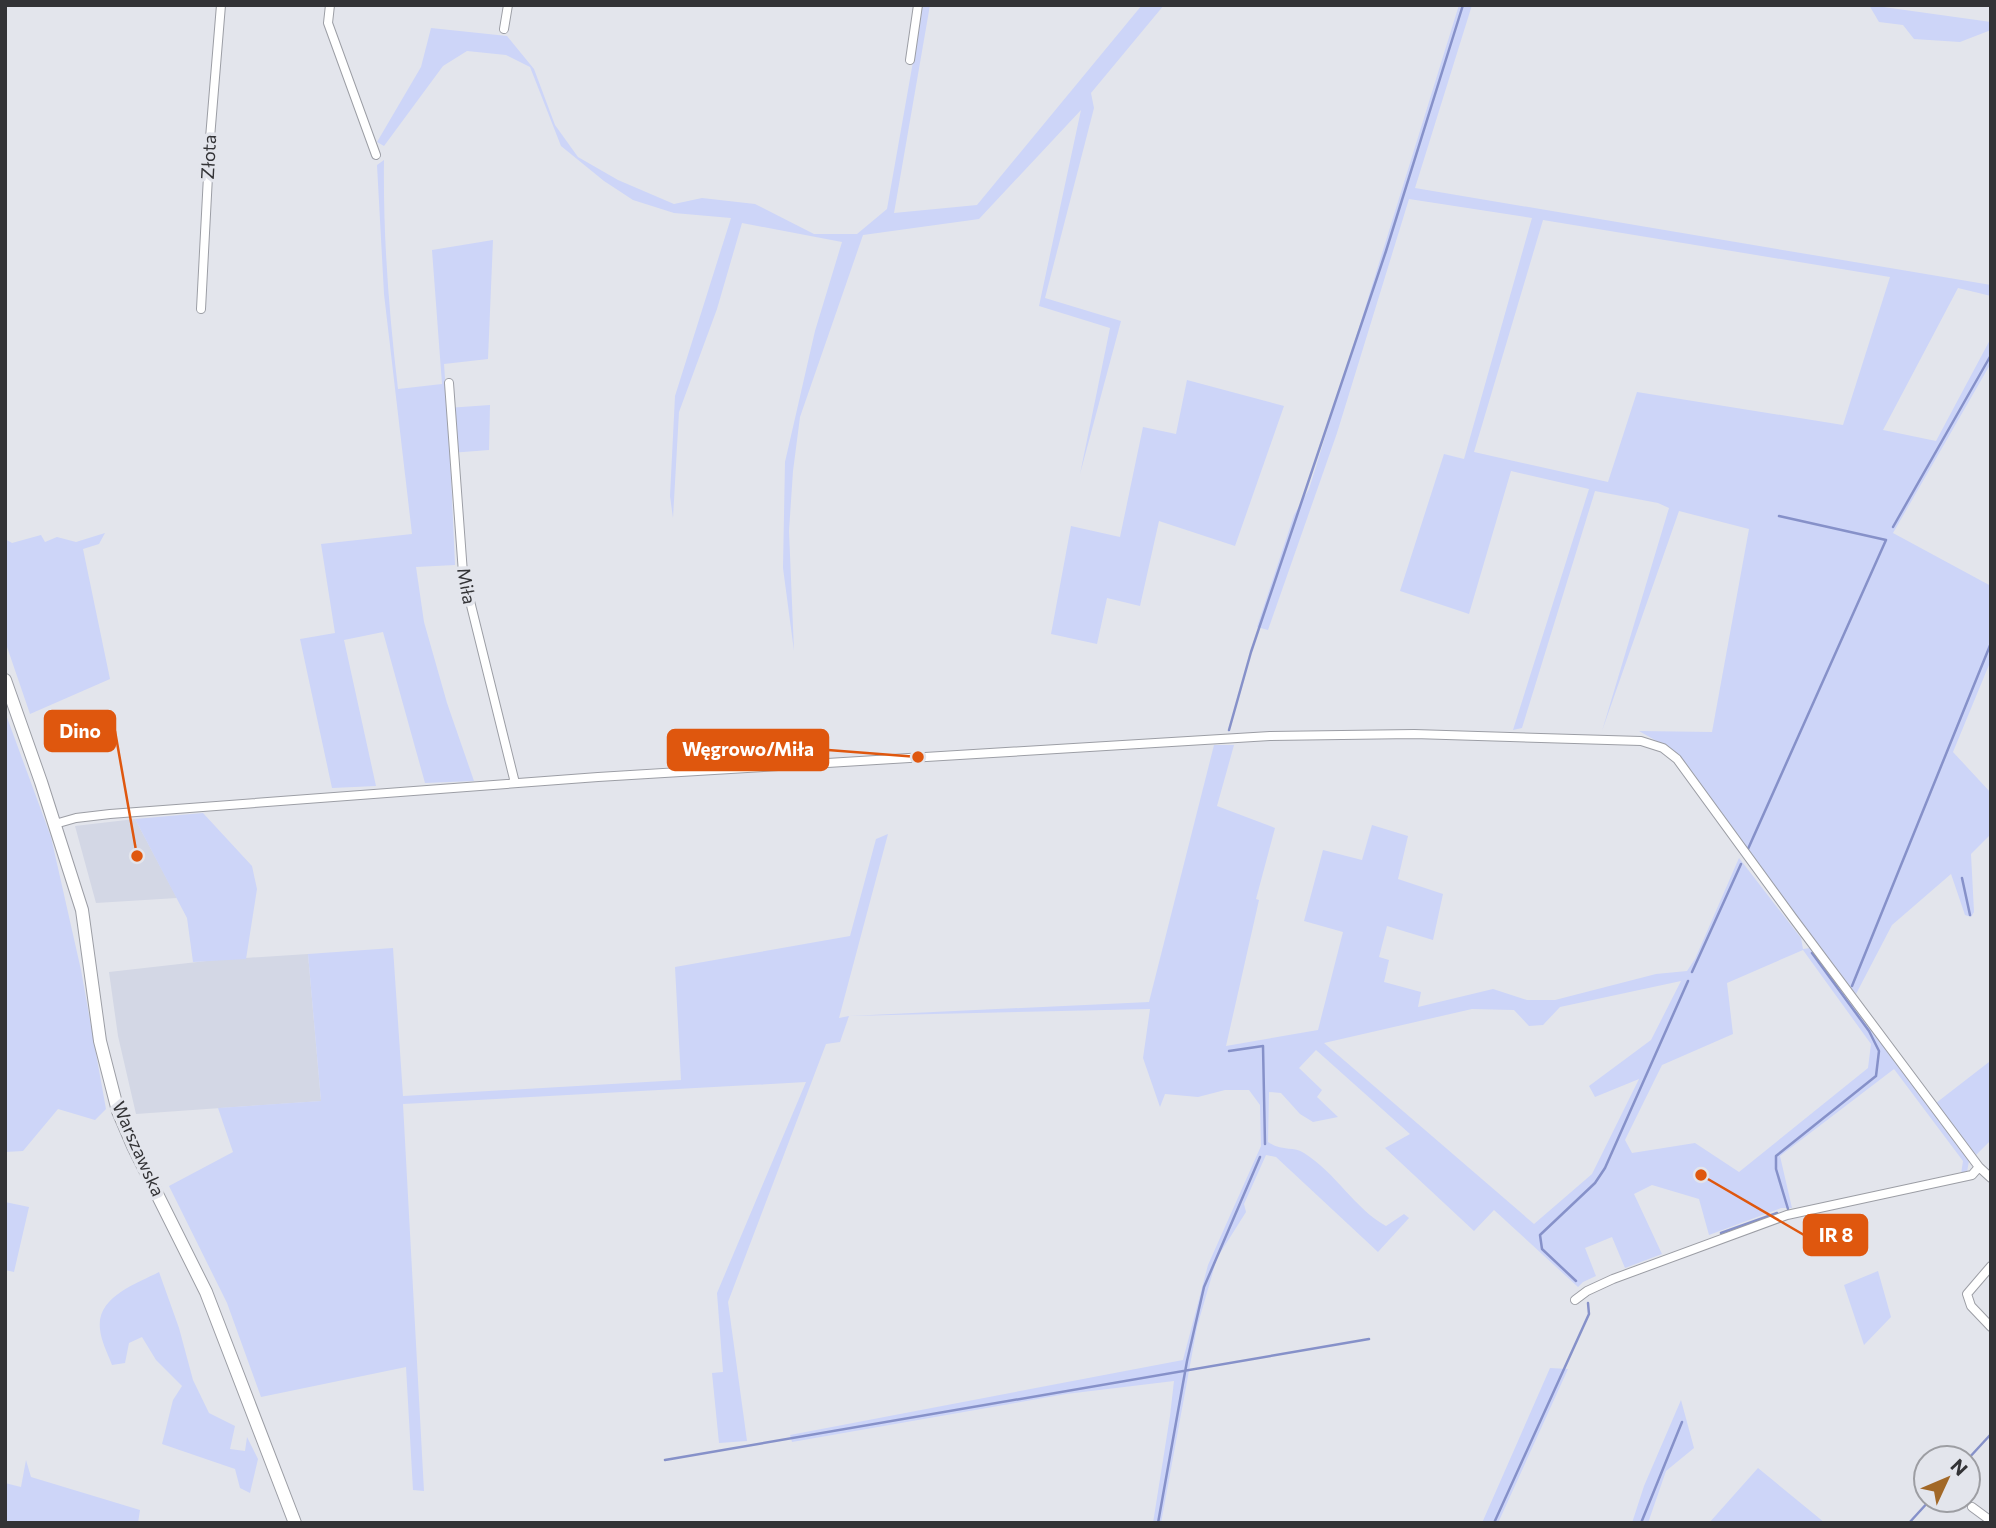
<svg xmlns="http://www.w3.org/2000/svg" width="1996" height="1528" viewBox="0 0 1996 1528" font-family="Commissioner,sans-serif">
<rect width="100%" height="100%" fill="#e3e5ec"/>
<!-- built -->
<path fill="#d3d7e5" d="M135 819 177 898 96 903 75 826Z
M308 954 321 1101 136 1114 118 1036 109 972 215 960Z"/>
<!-- green -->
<path fill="#cdd5f8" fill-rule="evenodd" d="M923 5H930L894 213 977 205 1142 5H1164L1091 93 1094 108 1045 298 1121 321 1080 474 1110 328 1039 306 1081 110 979 219 863 235 800 417 793 471 789 531 794 651 783 568 785 462 815 331 842 242 742 223 717 309 679 412 673 518 670 496 675 396 731 218 674 213 633 200 604 181 561 146 530 67 506 55 467 51 443 66 384 146 377 142 421 67 431 28 507 36 534 69 555 125 578 157 618 180 674 204 702 198 755 204 814 234H857L887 209Z
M1459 5H1472L1415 188 1991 285V296L1958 288 1883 430 1936 441 1991 338V363L1893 533 1991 586V660L1953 752 1991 793V834L1971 854 1974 912 1971 917 1965 915 1951 874 1892 925 1856 994 1750 855 1694 774 1674 751 1639 731 1712 732 1749 529 1679 511 1602 731 1669 508 1658 503 1595 491 1522 728 1513 730 1589 489 1511 471 1469 614 1400 591 1444 454 1464 459 1532 218 1409 199 1337 433 1268 630 1257 627 1294 515 1309 489ZM1543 220 1890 277 1843 425 1637 392 1608 482 1474 452Z
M1869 5 1991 22V30L1960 42 1914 39 1903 25 1879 22Z
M384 160C383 237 389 313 398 389L442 384 432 250 493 240 488 359 444 364 447 408 490 405 489 450 450 453 455 565 416 567 424 622 447 703 474 781 425 783 383 632 344 640 376 786 332 788 300 639 335 633 321 544 412 534 384 294 377 165Z
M1187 380 1284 406 1235 546 1159 521 1140 606 1107 598 1097 644 1051 634 1071 526 1120 537 1143 427 1176 434Z
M105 533 99 544 83 549 110 679 30 714 5 641V539L12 543 41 535 45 542 57 537 76 542Z
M5 712 51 837 81 970 106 1109 95 1120 58 1109 23 1151 5 1152Z
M1214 745H1234L1217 806 1275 828 1256 899 1259 900 1226 1046 1318 1030 1343 932 1304 921 1323 850 1362 860 1372 825 1408 836 1398 879 1443 894 1433 940 1387 926 1379 957 1389 960 1384 982 1421 992 1418 1007 1493 989 1527 1000H1555L1656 974 1687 971 1695 959 1739 858 1801 938 1803 949 1810 948 1969 1161 1967 1172 1961 1174 1963 1161 1894 1069 1780 1156 1792 1208H1781L1709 1235 1699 1199 1652 1185 1634 1194 1662 1254 1625 1268 1612 1237 1585 1248 1596 1276 1583 1282 1578 1287 1494 1210 1474 1231 1385 1148 1410 1134 1316 1050 1299 1068 1322 1090 1317 1097 1338 1117 1313 1122 1300 1114 1281 1093 1269 1092 1268 1142C1282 1152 1294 1146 1304 1153 1336 1173 1355 1209 1386 1226L1404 1214 1409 1218 1378 1252 1276 1157 1266 1155 1244 1204 1246 1212 1217 1258 1197 1327 1161 1523H1153L1170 1416 1174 1381 1066 1394 792 1442 790 1435 1183 1360 1208 1265 1261 1146 1260 1105 1249 1090H1225L1198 1097 1165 1094 1160 1107 1143 1058 1150 1009 849 1016 840 1042 826 1044 728 1302 747 1441 719 1443 712 1373 723 1372 717 1293 806 1082 403 1104 424 1491 413 1490 406 1367 261 1397 227 1303 169 1186 233 1152 218 1108 321 1101 308 954 393 948 403 1096 681 1080 675 967 850 936 876 839 888 834 839 1018 849 1016 1149 1002ZM1803 950 1871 1044 1868 1068 1739 1172 1695 1143 1632 1153 1625 1140 1662 1065 1733 1034 1727 983ZM1681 981 1651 1040 1589 1086 1595 1097 1639 1079 1592 1174 1534 1224 1324 1043 1472 1009 1514 1010 1529 1026 1543 1025 1560 1007Z
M203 813 252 866 257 889 246 959 193 962 187 918 135 819Z
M1989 1062 1991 1140 1976 1155 1936 1103Z
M5 1202 29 1207 14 1272 5 1270Z
M1878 1271 1891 1317 1864 1345 1844 1285Z
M159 1272 179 1328 193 1380 209 1413 235 1426 230 1449 245 1451 247 1437 258 1459 250 1493 240 1488 235 1469 162 1444 173 1400 182 1386 156 1360 142 1337 129 1343 125 1363 112 1365C108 1354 101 1341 100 1329 96 1297 136 1284 159 1272Z
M1550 1368 1568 1369 1498 1523H1482Z
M1681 1400 1694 1448 1666 1471 1648 1523H1632L1644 1486Z
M26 1460 31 1477 140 1510 138 1523H5V1483L21 1487Z
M1758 1468 1825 1523H1709Z"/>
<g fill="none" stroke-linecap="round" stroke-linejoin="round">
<!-- stream -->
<path stroke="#8691c9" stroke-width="2.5" d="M1893 527 1991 355
M1229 730 1251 652 1386 251 1463 5
M1748 849 1886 540 1779 516
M1962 878 1970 915
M1692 972 1741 864
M1852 986 1991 643
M1229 1051 1263 1046 1265 1144
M1788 1209 1776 1169V1156L1876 1076 1879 1051 1869 1031 1812 953
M1721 1233 1777 1213
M1576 1281 1542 1249 1540 1235 1595 1183 1605 1168 1688 981
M1968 1459 1991 1434
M665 1460 1369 1339
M1158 1523 1187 1361 1204 1287 1260 1157
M1494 1523 1589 1314 1588 1303
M1641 1523 1682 1422
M1909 1523 1930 1500"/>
<!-- minor casing -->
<g stroke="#9c9ea5" stroke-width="10">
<path id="minor" d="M330 5 328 23 376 155
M504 29 508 5
M910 60 918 5
M201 309 210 138 221 5
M449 383 463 573 515 783
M55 824 76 818 110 814 598 777 1270 736 1414 734 1641 741 1663 748 1677 759 1793 918 1979 1167 1991 1178
M1991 1266 1967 1294 1971 1306 1991 1327
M1575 1300 1587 1291 1613 1279 1787 1215 1972 1175 1979 1167
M1972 1507 1991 1521"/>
</g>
<!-- secondary casing -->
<g stroke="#9c9ea5" stroke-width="14">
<path id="secondary" d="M5 680 41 782 82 910 100 1041 118 1111 133 1146 206 1292 295 1523"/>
</g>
<!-- minor -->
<use href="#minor" stroke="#fff" stroke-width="8"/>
<!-- secondary -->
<use href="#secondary" stroke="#fff" stroke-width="12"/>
</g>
<g text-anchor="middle" stroke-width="7" stroke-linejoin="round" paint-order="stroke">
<!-- street labels -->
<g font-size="18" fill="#333336" stroke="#e3e5ec">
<text transform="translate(209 157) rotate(-87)" y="6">Złota</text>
<text transform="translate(466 586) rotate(80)" y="6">Miła</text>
<text transform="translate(138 1149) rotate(66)" y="6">Warszawska</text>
</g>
</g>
<!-- callouts -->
<path fill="none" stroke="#df570e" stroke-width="2.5" d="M137 856L115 731M918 757L828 750M1701 1175L1804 1235"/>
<g fill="#df570e" stroke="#e3e5ec" stroke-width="2.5">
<circle cx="137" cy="856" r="7"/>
<circle cx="918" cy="757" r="7"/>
<circle cx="1701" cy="1175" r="7"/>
</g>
<g fill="#df570e" stroke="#df570e" stroke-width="2.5">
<rect x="45" y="711" width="70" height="40" rx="7"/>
<rect x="668" y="730" width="160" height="40" rx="7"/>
<rect x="1804" y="1215" width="63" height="40" rx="7"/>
</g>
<g font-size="19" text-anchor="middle" font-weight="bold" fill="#fff">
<text x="80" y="738">Dino</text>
<text x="748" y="756">Węgrowo/Miła</text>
<text x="1836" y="1242">IR 8</text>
</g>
<!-- border -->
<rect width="1996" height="1528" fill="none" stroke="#333336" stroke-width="14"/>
<!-- north arrow -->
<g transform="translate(1947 1479) rotate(46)"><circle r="33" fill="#e3e5ec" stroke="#9d9ea3" stroke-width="2"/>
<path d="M0-5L12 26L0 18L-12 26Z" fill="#a26827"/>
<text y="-10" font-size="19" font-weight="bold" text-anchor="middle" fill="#333336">N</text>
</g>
</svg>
